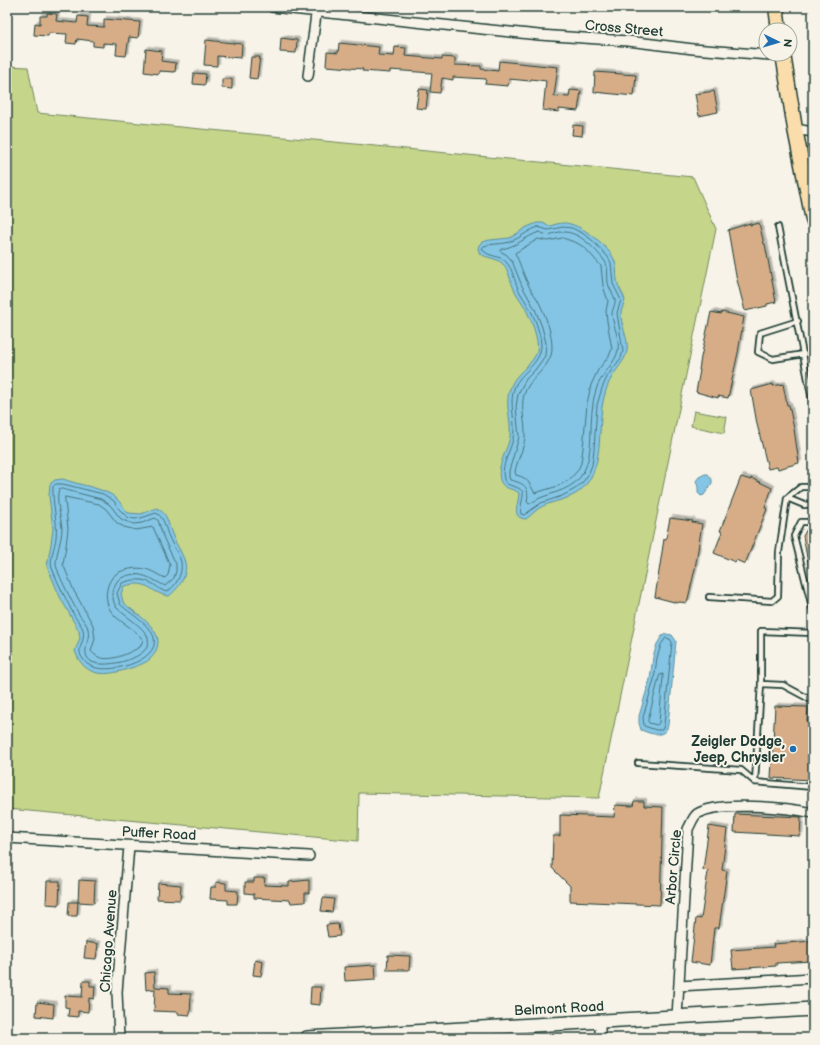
<svg xmlns="http://www.w3.org/2000/svg" width="820" height="1045" viewBox="0 0 820 1045" font-family="'Balsamiq Sans',sans-serif">
<defs>
<filter id="shadow"><feDropShadow dx="2.5" dy="-2.5" stdDeviation="0" flood-color="#0004"/></filter>
</defs>
<rect width="100%" height="100%" fill="#f7f3e8"/>
<filter id="ink" filterUnits="userSpaceOnUse"><feTurbulence type="fractalNoise" baseFrequency=".025" numOctaves="2"/><feDisplacementMap in="SourceGraphic" scale="8" xChannelSelector="R" yChannelSelector="G"/><feConvolveMatrix kernelMatrix="1 2 1 2 8 2 1 2 1" color-interpolation-filters="sRGB"/></filter>
<g filter="url(#ink)">
<!-- green -->
<path fill="#c5d58a" stroke="#72895f" d="M7 66 28 67 37 113 693 177 716 229 599 798 359 793 358 841 7 809Z
M694 411 727 417 724 433 691 426Z"/>
<!-- water -->
<path fill="#84c5e5" stroke="#5c8f9e" d="M537 223H543L548 226C553 226 557 223 563 223 579 222 611 247 615 262 617 268 616 274 617 280 618 288 623 293 625 300 624 304 622 308 621 312 620 325 629 338 627 351 625 361 617 368 612 377 608 383 606 390 604 397 596 428 607 472 577 493 566 500 554 501 543 506 536 509 532 515 526 519 510 518 519 503 519 493 512 487 504 491 500 480 496 466 508 450 510 436 512 417 502 402 513 382 519 371 534 363 537 351 540 340 529 314 523 304 520 299 516 294 514 289 510 281 509 270 503 264 497 258 487 258 480 254L478 249 479 245 482 242 490 240 510 238 527 227Z
M705 474H708L712 480V483L704 495 701 496 698 493V487L696 481 699 477Z
M63 479C78 485 105 488 116 498 120 502 124 508 128 513L141 514 157 508C169 515 167 522 172 534 175 543 182 552 185 562 188 576 179 588 169 596 148 593 151 579 124 586L121 594 123 602C134 613 151 621 157 636 160 643 156 654 150 659 146 663 137 666 131 668 107 676 85 679 75 651L80 638 79 631 60 597 47 566 51 544 53 529 49 496 50 484 55 480Z
M666 634 672 635 676 641 668 725C665 739 651 734 641 730L639 723V716L650 679 653 657 657 644 662 636Z"/>
<g fill="none" stroke-linecap="round" stroke-linejoin="round">
<!-- shore -->
<path stroke="#47737b" stroke-width="1" d="M538 227 548 230 563 227 572 228 582 233 592 240 608 257 611 263 613 284 621 300 617 313 623 351 621 358 608 375 602 388 597 405 594 449 592 465 588 475 582 483 575 489 562 496 541 503 524 515 521 514C519 507 524 499 523 492 517 484 506 488 504 479 500 466 511 451 513 438 517 420 507 402 516 384 524 370 542 362 541 344 540 331 534 315 527 304 524 298 520 294 518 288 514 280 513 270 507 263 501 254 486 258 482 248L484 246C493 243 503 245 512 241 522 237 528 230 538 227Z
M539 232C552 238 551 232 562 232 579 231 594 248 604 260 609 266 607 275 608 283 609 289 614 294 615 300 616 303 612 310 612 314 613 326 620 339 618 350 616 363 600 375 596 390 595 395 593 399 593 404 589 425 594 454 583 473 574 489 555 492 540 498 536 500 533 502 529 504L527 502C530 487 524 483 510 480L509 477V471L519 437 516 407 518 394 526 379 535 370 545 356 546 343 542 327 535 309 522 286 512 261 507 255 500 251 501 249C516 247 525 237 539 232Z
M563 238 577 243 585 248 601 266 603 286 608 301 606 311 607 321 612 349 609 356 598 370 591 385 587 404 583 448 581 463 578 470 569 480 558 486 535 493C529 484 529 478 516 475L515 472C517 460 524 449 525 437 526 423 520 409 524 395 528 380 544 372 550 358 557 343 544 310 536 297 533 293 530 289 528 284 523 274 520 263 515 253L538 239 548 241Z
M56 484H63L103 494 114 501 118 508 127 517 135 519 141 518 156 513C165 517 165 529 169 537 172 545 179 554 181 562 183 574 176 586 167 592 161 591 158 587 153 584 143 578 132 579 122 583L117 593 120 604C129 613 151 625 154 638 160 662 105 676 89 665 86 664 85 661 83 659 75 649 86 641 83 630 82 625 76 619 74 615 66 599 58 584 52 568 49 560 55 547 56 538 58 521 52 504 53 487Z
M59 489H62L101 499 110 505 121 519 125 521 134 524 142 523 155 518 158 520 164 539 176 564V571L174 578 165 586C150 578 136 568 118 580 112 588 111 598 116 607 124 616 145 627 148 638 154 658 106 669 92 662 79 654 91 641 88 629 87 624 83 620 80 616 75 608 56 571 56 564 56 553 62 540 62 528 61 517 55 499 59 489Z
M65 497 99 504 106 509 117 523 124 527 136 530 153 527 170 565 168 575 165 578C159 576 153 571 146 569 137 567 123 569 116 574 106 581 104 598 109 608 116 622 135 627 143 640L140 647C127 654 103 667 91 651L95 639 93 625 74 591 63 564 66 546 68 529Z
M666 638 670 639 672 642 664 725 662 730H656L644 726 643 717 654 680 657 658 661 645Z
M660 675 663 674V676L659 723 657 725 649 723 648 721Z"/>
</g>
<!-- building -->
<path fill="#d7ad88" stroke="#1f3d34" filter="url(#shadow)" d="M47 13 57 14 56 21 77 23 78 16 88 17 87 26 104 27V19L140 22 138 38 129 37 126 56 116 55 117 44 103 43V47L93 46V41L77 39 76 44 66 43 67 34 49 33 48 36 34 35 35 23 40 24V16H47Z
M281 38 297 40 296 53 280 52Z
M206 40 242 44 241 58 217 56V66L204 65Z
M339 43 379 47 378 55 394 56 395 47 406 48 405 56 442 59V57L455 58V65L481 66V69L498 71 499 61 558 67 554 96 569 97 570 90 581 91 578 111 559 109V112L543 110 546 81 531 79 530 81 509 79 508 86 485 84 486 79 453 77V80L442 78 440 93 430 92 432 73 390 70V73L362 71 363 69 326 66 327 52 338 53Z
M146 49 162 51 161 61 176 63 175 72 159 71V74L144 72Z
M251 57H260L257 79 249 78Z
M595 72 636 75 634 96 594 92Z
M194 73 206 74 205 85 193 84Z
M222 79H232V89L222 88Z
M419 89 428 90 426 109 416 108Z
M714 91 718 112 699 116 695 94Z
M573 125 583 126 582 136 572 135Z
M750 223V225L759 223 764 244H765L776 302 767 304V306L745 311 736 276 728 230Z
M711 312 721 314 722 312 744 317 738 353 728 398 718 396V398L696 392 700 370H699L701 357Z
M773 384V386L783 384 787 405H789L794 429 799 463 778 469 777 467 768 469 757 424 751 390Z
M741 477 751 480V478L772 488 765 508 767 509 745 564 736 560 735 562 714 553 722 532 720 531Z
M670 518 693 521 692 522 702 524 695 569 687 603 679 602 678 603 655 597 662 552 664 539H666Z
M813 528V568H809L803 536 807 529Z
M775 706 808 707 807 721H813V780L771 778Z
M634 801H644V806L663 807 660 905 570 901V886L552 868 553 836H560V815L614 817 615 805 633 806Z
M735 814 801 817 800 836 734 832Z
M709 826 727 829 722 870 727 871 719 928H714L710 965 691 962 696 918 701 919 708 871 703 870Z
M254 878H265L264 885 289 886V882L309 880V893H305V902L291 903 290 900 254 898V894L245 893V882H254Z
M79 880 95 881 94 903 78 902Z
M47 881H60L59 905 46 904Z
M216 882 226 883V890L238 891 237 904H228V900L210 899 211 887H216Z
M158 883 181 885 180 900 157 899Z
M323 898 334 899 332 912 321 911Z
M69 902H78L77 916H68Z
M338 924 340 936 328 937 326 925Z
M813 941V961L776 963V966L733 969 731 950 774 947 773 944Z
M86 942 98 944 96 959 84 958Z
M388 955 410 956 409 970H387Z
M255 960 263 962 261 976 253 975Z
M375 965 376 979 345 981 344 967Z
M154 972 155 987 169 988V993L191 994 190 1015 178 1014V1012L154 1011 155 989 146 990 145 973Z
M83 981H90V986H95L94 999 89 998 88 1012 78 1011V1017L68 1016 69 1008 65 1007V996L82 997Z
M311 987H321L320 1005 310 1004Z
M37 1002 54 1004 53 1018 36 1016Z"/>
<g fill="none" stroke-linecap="round" stroke-linejoin="round">
<!-- service casing -->
<g stroke="#1f3d34" stroke-width="8">
<path id="service" d="M778 227 813 405
M798 321 760 333 758 352 773 359 804 354
M787 498 804 505 813 504
M813 522H801L794 536 813 611
M709 597 772 601 778 596 779 552 787 498 801 487H813
M761 684V631L813 633
M813 701 783 685 761 684 755 782 813 787
M638 763 741 770 755 782"/>
</g>
<!-- minor casing -->
<g stroke="#1f3d34" stroke-width="12">
<path id="minor" d="M272 7 539 35 628 41 693 49 783 56
M308 76 317 7
M795 129 813 132
M7 838 309 856
M679 986 813 978
M677 1017 688 829C691 824 693 817 697 814 717 800 789 808 813 813
M119 1038 117 992 129 846
M600 1038V1022"/>
</g>
<!-- secondary casing -->
<g stroke="#1f3d34" stroke-width="16">
<path id="secondary" d="M307 1038 813 1009"/>
</g>
<!-- primary casing -->
<g stroke="#1f3d34" stroke-width="17">
<path id="primary" d="M776 7 779 30
M783 54 795 129 813 220"/>
</g>
<!-- service -->
<use href="#service" stroke="#f7f3e8" stroke-width="4.5"/>
<!-- minor -->
<use href="#minor" stroke="#f7f3e8" stroke-width="9"/>
<!-- secondary -->
<use href="#secondary" stroke="#f7f3e8" stroke-width="13"/>
<!-- primary -->
<use href="#primary" stroke="#faddab" stroke-width="14"/>
</g>
</g>
<!-- markers -->
<circle fill="#1f6fb2" stroke="#f7f3e8" stroke-width="1.5" cx="793" cy="749" r="4"/>
<g text-anchor="middle" stroke-width="4" stroke-linejoin="round" paint-order="stroke">
<!-- street labels -->
<g font-size="14" fill="#1f3d34" stroke="#f7f3e8">
<text transform="translate(624 28) rotate(5)" y="5">Cross Street</text>
<text transform="translate(159 833) rotate(3)" y="5">Puffer Road</text>
<text transform="translate(673 867) rotate(-85)" y="5">Arbor Circle</text>
<text transform="translate(108 941) rotate(-86)" y="5">Chicago Avenue</text>
<text transform="translate(559 1008) rotate(-3)" y="5">Belmont Road</text>
</g>
<!-- poi labels -->
<g font-size="14" font-weight="bold" fill="#1f3d34" stroke="#f7f3e8" text-anchor="end">
<text x="785" y="746">Zeigler Dodge,<tspan x="785" dy="16">Jeep, Chrysler</tspan></text>
</g>
</g>
<!-- margin -->
<rect width="820" height="1045" fill="none" stroke="#f7f3e8" stroke-width="24"/>
<rect x="12" y="12" width="796" height="1021" fill="none" stroke="#1f3d34" stroke-width="1.5" filter="url(#ink)"/>
<!-- north arrow -->
<g transform="translate(778 42) rotate(95)"><circle r="19" fill="#f7f3e8" stroke="#a1aaa0"/>
<path d="M0-3L7 15L0 10L-7 15Z" fill="#1f6fb2"/>
<text y="-6" font-size="11" font-weight="bold" text-anchor="middle" fill="#1f3d34">N</text>
</g>
</svg>
